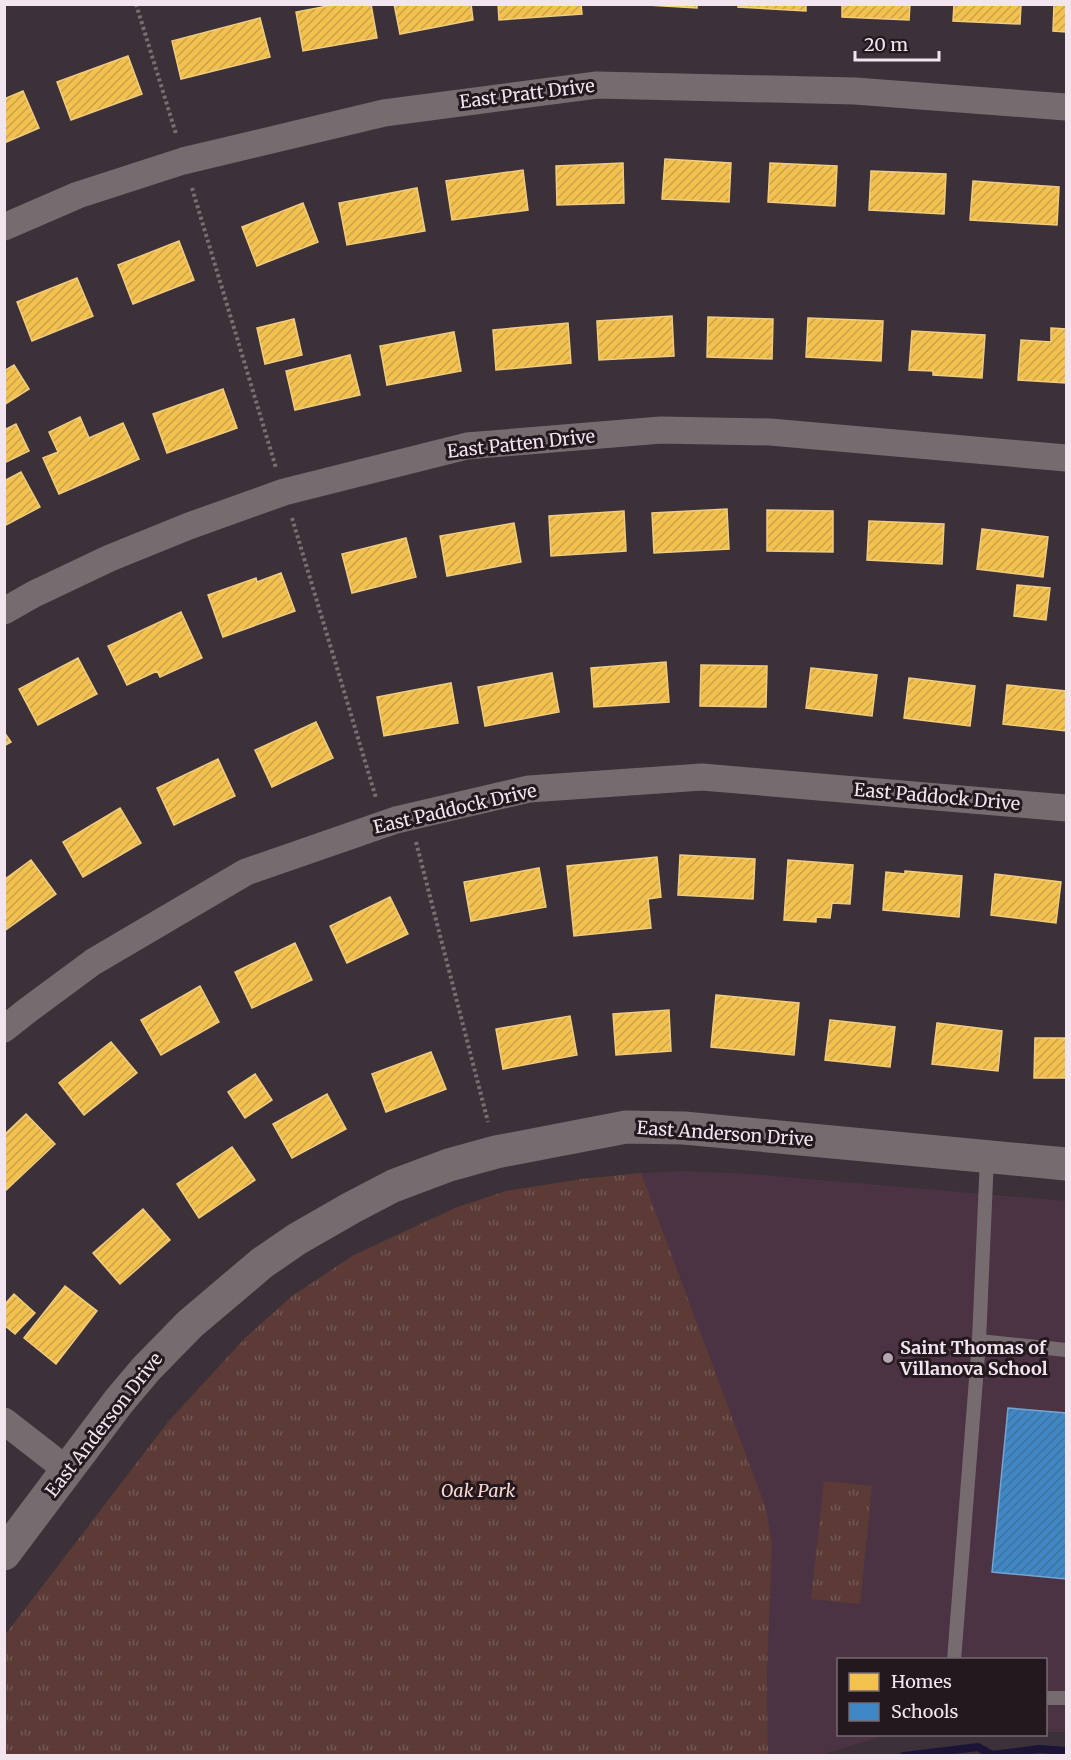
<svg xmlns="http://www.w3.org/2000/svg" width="1071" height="1760" viewBox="0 0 1071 1760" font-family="Merriweather,serif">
<defs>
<pattern id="park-tufts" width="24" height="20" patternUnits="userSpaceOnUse" patternTransform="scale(1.5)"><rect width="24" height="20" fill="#5c3b36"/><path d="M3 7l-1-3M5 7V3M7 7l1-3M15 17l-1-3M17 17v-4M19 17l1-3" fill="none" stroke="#745753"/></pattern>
<pattern id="homes-hatch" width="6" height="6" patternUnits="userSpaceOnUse" patternTransform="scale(1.5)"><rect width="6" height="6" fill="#f2c14e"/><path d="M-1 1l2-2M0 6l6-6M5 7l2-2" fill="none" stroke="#c8a24c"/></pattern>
<pattern id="schools-hatch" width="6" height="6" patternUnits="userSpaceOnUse" patternTransform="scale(1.5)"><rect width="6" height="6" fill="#3f88c5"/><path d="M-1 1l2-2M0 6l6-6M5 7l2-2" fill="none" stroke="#427199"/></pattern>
</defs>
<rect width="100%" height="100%" fill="#3c3139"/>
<!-- built -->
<path fill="#4c3343" d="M682 1171 750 1174 1066 1201V1732H1046V1660H838V1734L887 1735 820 1755H768L767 1676 772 1544 641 1173Z"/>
<!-- park -->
<path fill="url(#park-tufts)" d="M641 1173 766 1509 772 1544 767 1676 768 1755H5V1635L168 1422 245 1338 292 1296 354 1255 455 1208 506 1191 582 1179Z
M824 1481 872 1486 860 1604 811 1599Z"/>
<!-- homes -->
<path fill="url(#homes-hatch)" stroke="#f2cc7e" stroke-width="1.5" d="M338 4H371L377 38 303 51 296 12Z
M394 4H471L473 20 400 34Z
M498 4H581L582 14 499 20Z
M630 4H697V8Z
M739 4H806V11L738 7Z
M842 4H910L909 20 842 17Z
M954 4H1021L1020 24 953 21Z
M1054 4H1066V32L1053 31Z
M260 18 270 57 181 79 172 41Z
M128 56 142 94 71 120 57 82Z
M23 91 39 128 4 143V99Z
M665 159 731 163 729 202 662 199Z
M623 163 624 203 557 205 556 166Z
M770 163 837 166 835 206 768 202Z
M523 170 528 210 452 220 446 181Z
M871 171 946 174 944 214 869 210Z
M973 181 1059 187 1057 225 970 220Z
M417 188 425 231 347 245 339 203Z
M303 203 318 242 257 266 242 227Z
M179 241 194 280 133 304 118 265Z
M77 278 93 316 32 341 17 302Z
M672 316 674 356 599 360 597 321Z
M708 317 773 319 772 359 707 357Z
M808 318 883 321 881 361 806 357Z
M294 319 302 355 265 364 257 328Z
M568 323 571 363 496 370 493 330Z
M1051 328 1066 329V383L1018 380 1021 340 1051 342Z
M912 331 985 335 982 378 933 375V371L909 370Z
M454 332 461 371 387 385 380 346Z
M350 355 360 395 295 410 286 371Z
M14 365 29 389 4 405V371Z
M223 389 237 428 167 453 153 414Z
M80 417 89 438 123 423 139 459 59 494 43 458 58 452 49 432Z
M16 424 29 451 4 463V430Z
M21 472 40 507 4 526V481Z
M727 509 729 549 654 553 652 513Z
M767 510 833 511V552L767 551Z
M624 511 626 551 551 556 549 516Z
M869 521 944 524 942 564 867 560Z
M514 523 521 562 447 576 440 536Z
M982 529 1048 537 1043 577 977 569Z
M406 538 416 577 352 593 342 554Z
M281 573 295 611 223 637 208 595 256 578 257 582Z
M1017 585 1050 588 1046 620 1014 616Z
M181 612 202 658 160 677 157 671 127 685 108 646Z
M78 658 97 694 38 725 19 689Z
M666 662 669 702 594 707 591 668Z
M701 665 767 666 766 707 700 706Z
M811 668 877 675 872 716 806 708Z
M552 673 559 712 485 726 478 687Z
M909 678 975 686 970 726 904 718Z
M451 683 458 723 384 736 377 697Z
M1007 685 1066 691V731L1003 724Z
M316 722 333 758 272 787 255 750Z
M4 732 11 742 4 746Z
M218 759 235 796 174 825 157 788Z
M120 808 141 843 83 877 63 842Z
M680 855 755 859 753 899 678 895Z
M657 857 661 897 648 899 651 928 574 936 567 866Z
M31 860 56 894 4 931V880Z
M788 860 853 865 850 904 832 903 830 918 816 917V922L784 920Z
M539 868 546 907 471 921 464 882Z
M905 871 962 876 959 917 883 910 886 872 905 874Z
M995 874 1061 882 1056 923 991 915Z
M390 897 408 934 347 963 330 926Z
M295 943 312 980 252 1008 235 972Z
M200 986 219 1022 161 1055 141 1020Z
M716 995 799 1003 794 1055 711 1047Z
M669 1010 671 1051 616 1055 613 1014Z
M570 1016 577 1055 503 1069 496 1029Z
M830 1020 895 1027 890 1067 825 1060Z
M937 1023 1002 1031 998 1071 932 1064Z
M1035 1038H1066V1078H1034Z
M111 1042 137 1073 84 1115 59 1083Z
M431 1052 446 1089 386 1112 372 1074Z
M255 1074 272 1100 245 1118 228 1092Z
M327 1094 346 1129 292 1158 273 1124Z
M26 1114 55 1144 4 1192V1135Z
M232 1147 255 1180 199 1218 177 1184Z
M143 1209 170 1240 120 1284 93 1253Z
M65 1286 97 1311 56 1364 24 1338Z
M14 1294 35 1313 15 1334 4 1325V1305Z"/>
<!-- schools -->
<path fill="url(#schools-hatch)" stroke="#75a4d1" stroke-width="1.5" d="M1008 1408 1066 1413V1579L992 1572Z"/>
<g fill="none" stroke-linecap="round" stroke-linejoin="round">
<!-- stream -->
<path stroke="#1c1437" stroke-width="8" d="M904 1756 978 1747 992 1755 1039 1749 1066 1751"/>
<!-- path -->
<path stroke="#786f73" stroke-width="4" stroke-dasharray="3 3" stroke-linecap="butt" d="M136 4 176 134
M192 188 276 468
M292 518 376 798
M416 842 488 1122"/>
<!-- service -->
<path stroke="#766c70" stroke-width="14" d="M979 1341 1066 1350
M954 1660 979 1341 987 1157
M1046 1698H1066"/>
<!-- minor -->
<path stroke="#766c70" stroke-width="27" d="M4 227 78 195 183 161 384 113 597 85 855 91 1066 107
M4 611 34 594 110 558 189 526 284 492 467 446 661 430 770 432 1066 458
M4 1029 28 1010 93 962 246 872 396 820 529 789 702 777 1066 808
M4 1421 67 1470"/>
<!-- tertiary -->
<path stroke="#766c70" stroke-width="33" d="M4 1554 119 1401 146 1369 190 1324 262 1263 297 1239 351 1208 393 1186 449 1165 496 1152 626 1127 684 1128 1066 1164"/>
</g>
<!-- markers -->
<circle fill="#b3a6af" stroke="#22181e" stroke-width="2" cx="888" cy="1358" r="6"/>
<g text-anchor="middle" stroke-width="6" stroke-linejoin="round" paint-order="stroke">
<!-- street labels -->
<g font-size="18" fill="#f3e5ee" stroke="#22181e">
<text transform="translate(527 94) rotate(-7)" y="6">East Pratt Drive</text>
<text transform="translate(521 444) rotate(-6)" y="6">East Patten Drive</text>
<text transform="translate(937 797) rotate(5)" y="6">East Paddock Drive</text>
<text transform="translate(455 809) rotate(-13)" y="6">East Paddock Drive</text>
<text transform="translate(725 1134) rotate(4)" y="6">East Anderson Drive</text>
<text transform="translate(104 1425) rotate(-52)" y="6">East Anderson Drive</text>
</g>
<!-- poi labels -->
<g font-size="18" font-weight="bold" fill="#f3e5ee" stroke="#22181e" text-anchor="start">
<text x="900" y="1354">Saint Thomas of<tspan x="900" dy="21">Villanova School</tspan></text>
</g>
<!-- park labels -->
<g font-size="18" font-style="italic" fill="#fbd8d0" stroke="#22181e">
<text x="478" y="1497">Oak Park</text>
</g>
</g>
<!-- border -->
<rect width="1071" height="1760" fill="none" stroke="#f3e5ee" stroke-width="12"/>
<!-- legend -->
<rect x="837" y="1658" width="210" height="78" fill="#22181e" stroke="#766a71" stroke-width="1.5"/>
<rect x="849" y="1673" width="30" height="18" fill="#f2c14e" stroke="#766a71" stroke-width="1.5"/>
<text x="891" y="1688" font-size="18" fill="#f3e5ee">Homes</text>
<rect x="849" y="1703" width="30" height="18" fill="#3f88c5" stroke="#766a71" stroke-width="1.5"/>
<text x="891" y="1718" font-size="18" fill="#f3e5ee">Schools</text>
<!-- scale -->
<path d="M855 51v9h84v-9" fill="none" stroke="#f3e5ee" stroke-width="3"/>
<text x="864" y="51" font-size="18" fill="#f3e5ee" stroke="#22181e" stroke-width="4.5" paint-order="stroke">20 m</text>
</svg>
